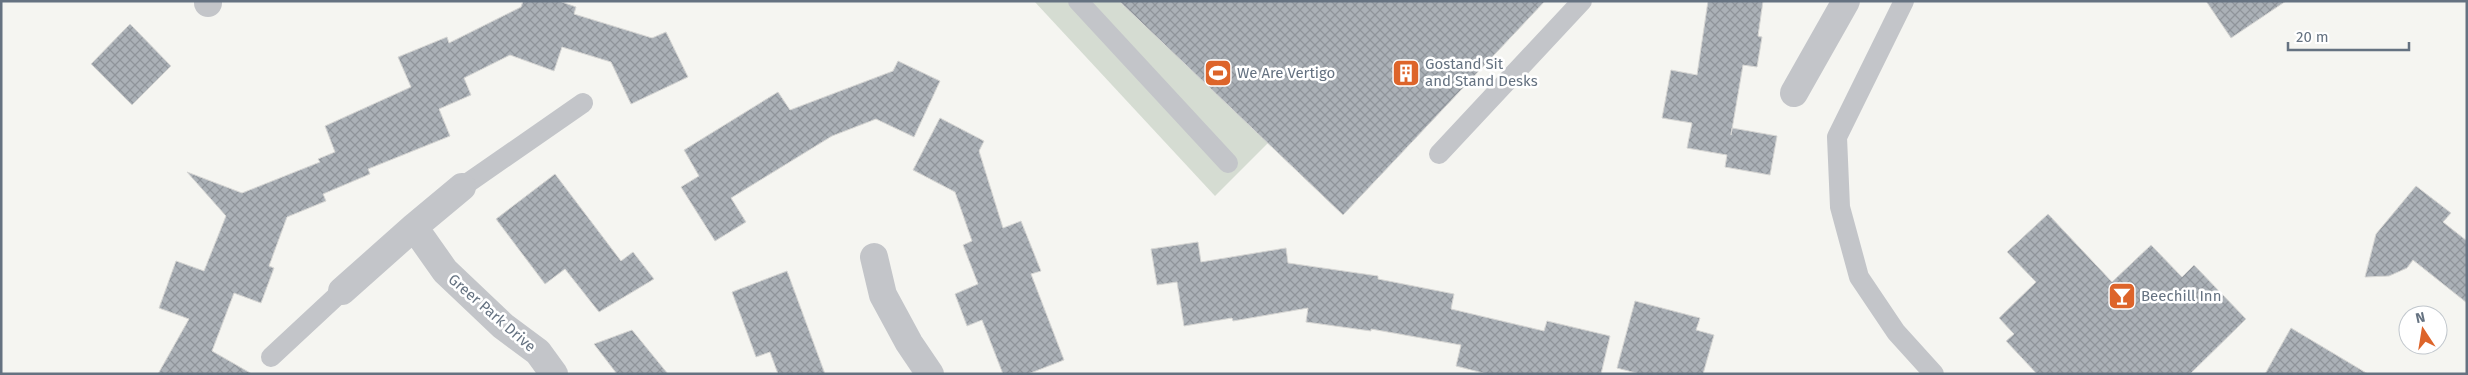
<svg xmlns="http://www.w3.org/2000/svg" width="2468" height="375" viewBox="0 0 2468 375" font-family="'Fira Sans',sans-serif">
<defs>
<pattern id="building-cross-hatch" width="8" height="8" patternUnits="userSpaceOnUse" patternTransform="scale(1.25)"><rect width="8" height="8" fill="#abb1b7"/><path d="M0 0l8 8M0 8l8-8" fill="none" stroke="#8f949a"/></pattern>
</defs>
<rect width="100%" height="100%" fill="#f5f5f1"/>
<!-- park -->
<path fill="#d5dcd2" d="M1034 1H1402L1267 144 1215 196Z"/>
<!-- building -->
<path fill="url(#building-cross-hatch)" stroke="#d6d6d4" d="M523 1H559L576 7 574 14 652 38 666 32 688 77 631 104 611 62 562 47 554 71 510 55 464 78 471 95 439 109 450 136 368 169 370 174 323 194 326 201 287 217 269 266 274 268 261 303 234 293 212 351 252 374H158L189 319 159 308 176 261 204 271 226 216 187 172 242 193 320 162 318 159 335 152 325 126 411 87 398 57 447 37 449 43 521 7Z
M1119 1H1545L1343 215Z
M1708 1H1763L1758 36 1762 37 1757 67 1743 65 1731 135 1732 128 1777 136 1770 175 1725 167 1727 155 1687 148 1692 123 1662 118 1671 70 1697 75Z
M2206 1H2286L2231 38Z
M130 24 171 66 132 105 91 64Z
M898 61 940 81 914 137 876 119 832 136 731 198 746 222 715 241 681 187 699 176 684 150 778 92 790 110 893 71Z
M940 118 984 141 979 151 1003 228 1021 221 1041 271 1031 274 1064 360 1028 374H1003L982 320 967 326 955 294 978 284 963 245 972 241 955 192 913 170Z
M555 174 621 261 633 252 654 279 599 312 565 269 545 284 496 219Z
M2416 186 2451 213 2443 222 2467 241V303L2413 260 2407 268 2389 276 2365 277 2376 234Z
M2048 214 2112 282 2151 245 2182 277 2194 265 2246 319 2190 374H2037L2006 341 2014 334 1999 318 2036 282 2007 252Z
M1198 242 1201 262 1286 248 1288 263 1378 276V279L1454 294 1451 309 1544 331 1547 321 1610 336 1601 374H1487L1456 366 1461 345 1371 329V331L1306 322 1308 308 1233 321 1232 318 1184 326 1177 282 1157 285 1151 249Z
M787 271 825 374H778L770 352 756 357 732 292Z
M1635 301 1700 318 1696 330 1714 335 1703 374H1640L1617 368Z
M2291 328 2368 374H2265Z
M632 330 668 374H617L594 344Z"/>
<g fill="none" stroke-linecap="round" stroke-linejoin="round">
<!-- lane -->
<path stroke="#c3c5c9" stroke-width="20" d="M1078 1 1228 163
M1904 1 1837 137 1840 207 1859 277 1896 332 1934 374
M1439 154 1582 1
M462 187 583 103
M271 357 342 291"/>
<!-- street -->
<path stroke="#c3c5c9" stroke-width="28" d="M208 3V1
M1794 93 1846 1
M414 227 462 187
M874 257 883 295 909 343 930 374
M342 291 414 227 445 271 503 326 538 352 554 374"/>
</g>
<!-- icons -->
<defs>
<g id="stadium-square" transform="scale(1.4375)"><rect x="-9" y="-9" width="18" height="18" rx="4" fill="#dd642a" stroke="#fff"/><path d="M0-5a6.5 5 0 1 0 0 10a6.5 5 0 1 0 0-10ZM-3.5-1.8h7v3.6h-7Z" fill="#fff"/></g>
<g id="building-square" transform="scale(1.4375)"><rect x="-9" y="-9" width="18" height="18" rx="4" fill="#dd642a" stroke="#fff"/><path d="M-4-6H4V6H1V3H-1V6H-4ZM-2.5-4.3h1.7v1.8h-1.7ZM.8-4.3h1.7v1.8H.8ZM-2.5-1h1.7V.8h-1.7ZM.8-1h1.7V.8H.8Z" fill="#fff"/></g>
<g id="bar-square" transform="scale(1.4375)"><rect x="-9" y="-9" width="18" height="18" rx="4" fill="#dd642a" stroke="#fff"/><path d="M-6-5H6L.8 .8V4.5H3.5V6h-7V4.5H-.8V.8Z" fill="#fff"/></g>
</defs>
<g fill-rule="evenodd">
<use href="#stadium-square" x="1218" y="73"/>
<use href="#building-square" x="1406" y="73"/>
<use href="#bar-square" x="2122" y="296"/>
</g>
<g text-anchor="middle" stroke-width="5" stroke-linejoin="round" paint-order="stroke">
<!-- poi labels -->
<g font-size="15" fill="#657281" stroke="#fff" text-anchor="start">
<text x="1425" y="69">Gostand Sit<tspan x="1425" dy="17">and Stand Desks</tspan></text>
<text x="1237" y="78">We Are Vertigo</text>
<text x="2141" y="301">Beechill Inn</text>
</g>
<!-- street labels -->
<g font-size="15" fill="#657281" stroke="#fff">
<text transform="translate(492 313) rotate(41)" y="5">Greer Park Drive</text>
</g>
</g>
<!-- border -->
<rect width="2468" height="375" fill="none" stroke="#657281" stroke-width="5"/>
<!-- north arrow -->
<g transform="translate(2423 330) rotate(348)"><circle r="24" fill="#ffffff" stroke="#c1c7cd"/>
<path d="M0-4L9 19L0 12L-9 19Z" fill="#dd642a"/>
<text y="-8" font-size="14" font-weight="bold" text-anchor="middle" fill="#657281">N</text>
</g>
<!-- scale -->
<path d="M2288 42v8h121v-8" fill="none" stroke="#657281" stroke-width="2.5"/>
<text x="2296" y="42" font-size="15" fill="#657281" stroke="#ffffff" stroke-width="4" paint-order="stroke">20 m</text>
</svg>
